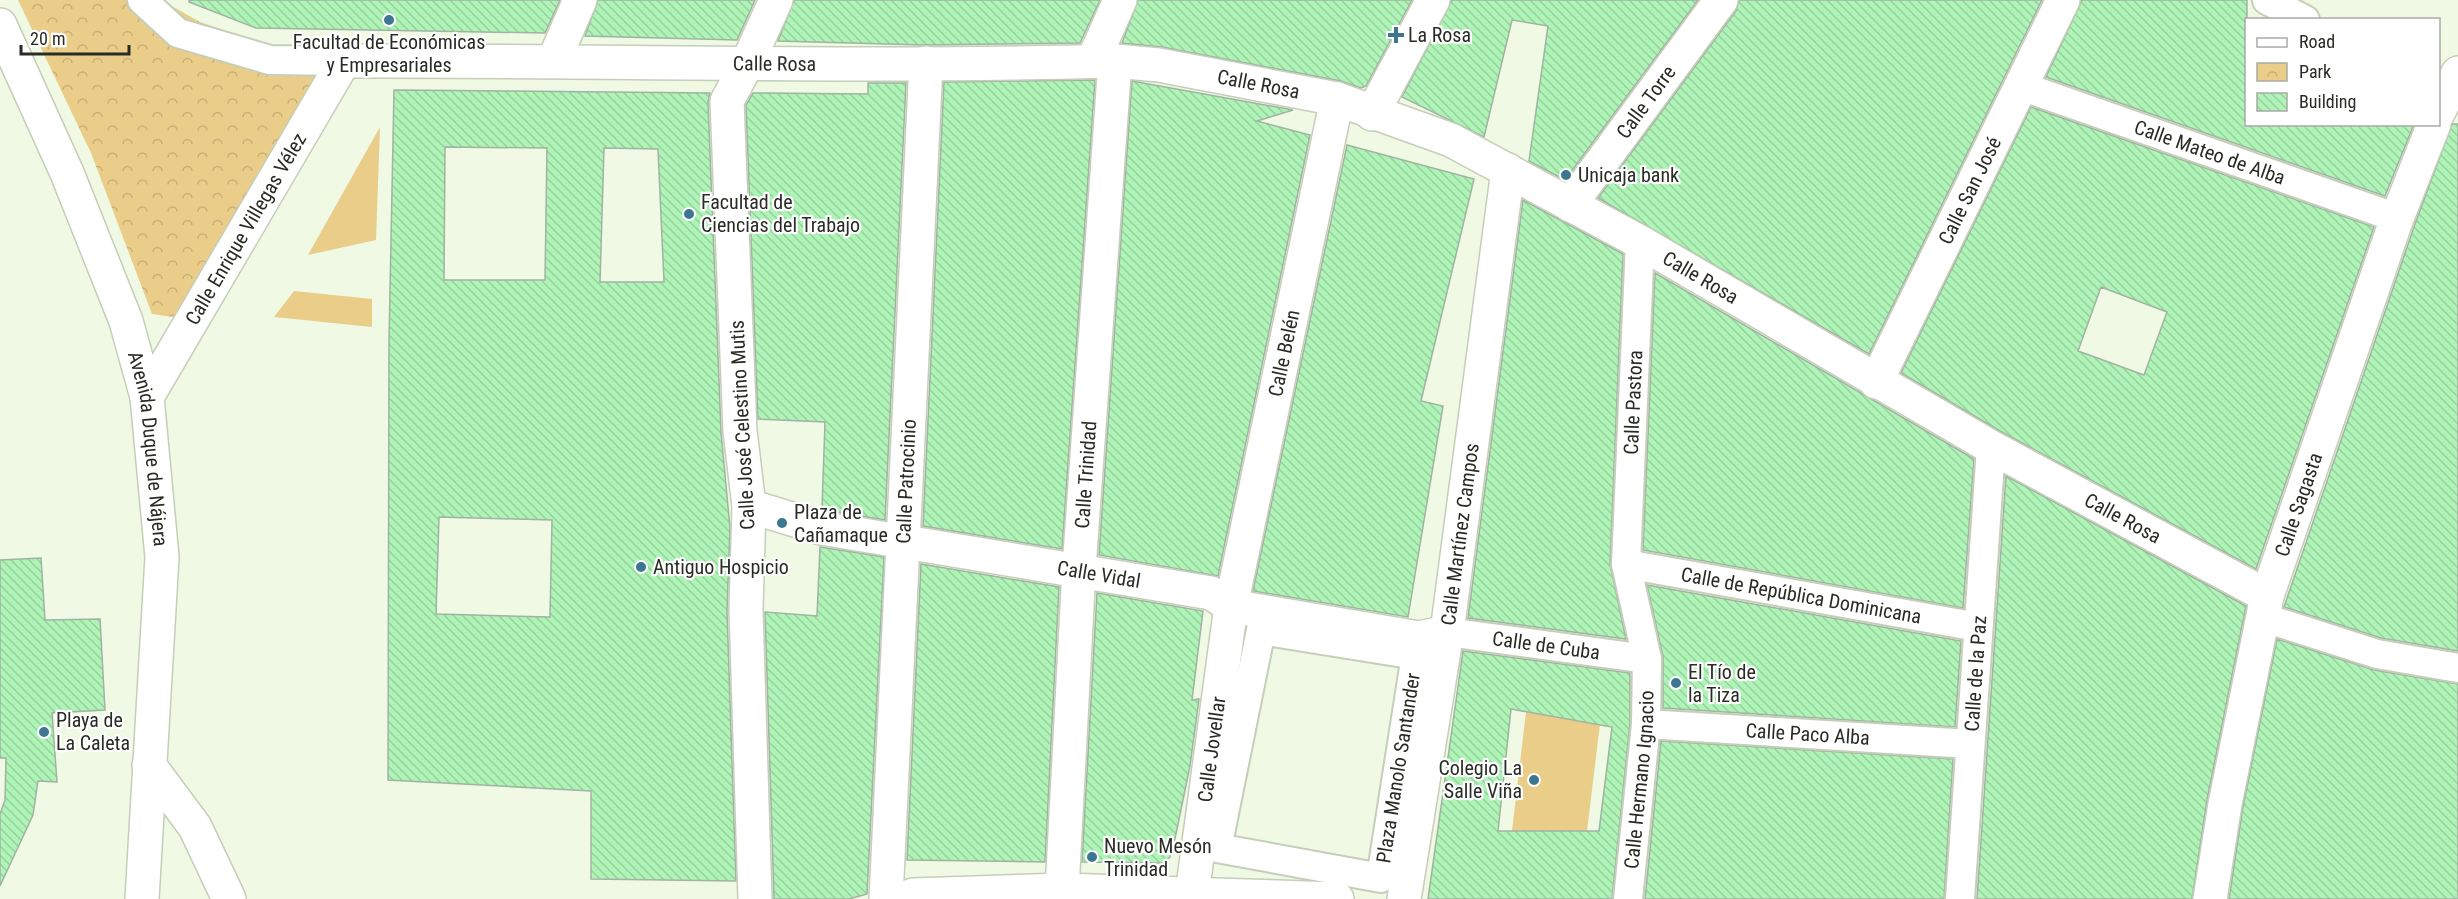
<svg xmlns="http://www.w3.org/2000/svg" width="2458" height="899" viewBox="0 0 2458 899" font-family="'Roboto Condensed',sans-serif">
<defs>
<pattern id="park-crowns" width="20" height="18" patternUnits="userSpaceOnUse" patternTransform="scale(1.5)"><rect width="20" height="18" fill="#eacd89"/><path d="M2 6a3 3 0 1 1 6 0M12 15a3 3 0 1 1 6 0" fill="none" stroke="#c9b076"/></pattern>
<pattern id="building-back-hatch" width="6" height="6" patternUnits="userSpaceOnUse" patternTransform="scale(1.5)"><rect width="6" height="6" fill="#aff4b7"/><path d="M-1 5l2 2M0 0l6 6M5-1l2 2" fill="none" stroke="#97d19d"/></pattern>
</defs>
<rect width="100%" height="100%" fill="#eff9e3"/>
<!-- green -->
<path fill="#eacd89" d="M380 127 376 240 308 255Z
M294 291 372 299V327L274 317Z
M1526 712 1600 724 1587 831H1512Z"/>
<!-- park -->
<path fill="url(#park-crowns)" d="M18 0H161L200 22 333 68 173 317 152 314 91 153Z"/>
<!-- building -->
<path fill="url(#building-back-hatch)" stroke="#a1b3a2" stroke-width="1.5" fill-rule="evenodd" d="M189 0H560L545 33 256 28 189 2Z
M598 0H755L737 40 585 36Z
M794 0H1100L1080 43 923 45 778 41Z
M1138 0H1412L1366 86 1361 88 1341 81 1162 47 1122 43Z
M1452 0H1698L1565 180 1529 161 1548 26 1512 20 1484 137 1402 97Z
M1739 0H2042L1869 354 1598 198 1736 11Z
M2082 0H2247V124H2414L2385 196 2046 77Z
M1095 80 1062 549 923 526 944 82Z
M1132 81 1293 110 1257 121 1310 135 1218 576 1099 555Z
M868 83H906L885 520 822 509 825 422 758 419 746 105 753 93 868 94Z
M394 90 710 93 708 102 721 432 730 528 727 611 736 881 591 879V791L388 780 389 341ZM445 147 547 148 545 280H444ZM604 148 658 149 664 282H600ZM439 517 552 520 550 617 436 614Z
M2031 107 2374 227 2256 569 2000 431 1901 373ZM2101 287 2167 312 2144 375 2078 351Z
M2452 124H2458V651L2381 638 2284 607 2415 224Z
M1347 145 1474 179 1421 401 1443 406 1408 617 1253 591Z
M1523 200 1623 254 1610 564 1626 639 1468 618Z
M1655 273 1974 459 1963 608 1643 550Z
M2006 476 2246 606 2207 800 2192 899H1977Z
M820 547 884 557 867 894 849 899H774L765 612 817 616Z
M41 558 45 620 100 619 105 710 52 713 57 782 38 781 33 815 0 886V814L5 800 6 758H0V560Z
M921 564 1059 587 1045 862 907 860Z
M1647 585 1961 641 1955 727 1663 708V656Z
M1097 593 1203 611 1192 700 1199 699 1190 766 1173 848 1170 857 1163 863 1082 862Z
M2277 639 2374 670 2458 684V899H2229L2243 807Z
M1463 651 1630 673V723L1612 899H1428ZM1511 709 1612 727 1599 831H1498Z
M1661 741 1953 759 1944 899H1645Z"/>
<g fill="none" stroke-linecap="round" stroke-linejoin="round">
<!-- pedestrian casing -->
<g stroke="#c4ceb9" stroke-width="32">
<g id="pedestrian">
<path d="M142 0 178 33 270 60 344 61"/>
<path d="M2267 0 2305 20"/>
<path id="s1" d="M2021 86 2397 218"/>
<path id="s2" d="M1626 564 1978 627"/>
<path d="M2262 617 2377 654 2458 668"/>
<path d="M1261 630 1416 655 1381 878 1217 848Z"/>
<path id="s3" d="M1447 632 1647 659"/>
<path id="s4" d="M1646 724 1970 744"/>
<path id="s5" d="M1628 899 1646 724 1647 659 1626 564 1640 242"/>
<path id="s6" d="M1960 899 1991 447"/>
</g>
</g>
<!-- minor casing -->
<g stroke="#c4ceb9" stroke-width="36">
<g id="minor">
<path d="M554 60 580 0"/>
<path d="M1093 61 1120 0"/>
<path d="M2438 113 2458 73"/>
<path d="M1372 114 1433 0"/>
<path id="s7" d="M1570 205 1721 0"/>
<path id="s8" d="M1876 382 2063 0"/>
<path id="s9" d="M147 397 344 61C601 60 858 68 1115 61L1159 65 1337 99 1451 140 1640 242 1991 447 2267 596"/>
<path id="s10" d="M749 506 821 528 1211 593 1231 606 1419 638 1447 632"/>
<path d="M149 765 195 827 229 899"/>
<path id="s11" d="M1062 890 1079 569 1115 61"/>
<path id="s12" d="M1192 894 1231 606 1337 99"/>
<path d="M755 899 746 610 749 506 740 431 727 101 747 64 776 0"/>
<path id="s13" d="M886 899 926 63"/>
<path d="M903 899 913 895 1062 890 1337 899"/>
<path id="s14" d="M1404 899 1447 632 1508 170"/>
<path id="s15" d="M2210 899 2225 804 2267 596 2397 218 2434 124"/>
</g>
</g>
<!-- tertiary casing -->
<g stroke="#c4ceb9" stroke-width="36">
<g id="tertiary">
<path id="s16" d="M0 25 67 173 126 321 147 397 162 557 142 899"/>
</g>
</g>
<!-- pedestrian -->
<use href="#pedestrian" stroke="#fff" stroke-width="28"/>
<!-- minor -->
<use href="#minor" stroke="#fff" stroke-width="33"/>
<!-- tertiary -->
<use href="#tertiary" stroke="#fff" stroke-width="33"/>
</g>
<!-- markers -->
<g fill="#3c768f" stroke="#fff" stroke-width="2">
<circle cx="389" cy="20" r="6"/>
<path d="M1393 26h6v6h6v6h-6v6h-6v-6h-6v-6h6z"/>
<circle cx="1566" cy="175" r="6"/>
<circle cx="689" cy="214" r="6"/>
<circle cx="782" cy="523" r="6"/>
<circle cx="641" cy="567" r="6"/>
<circle cx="1676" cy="683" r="6"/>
<circle cx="44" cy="732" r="6"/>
<circle cx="1534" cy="780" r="6"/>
<circle cx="1092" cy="857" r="6"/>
</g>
<g text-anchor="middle" stroke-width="4.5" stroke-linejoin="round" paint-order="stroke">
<!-- poi labels -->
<g font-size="20" fill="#282c24" stroke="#fff" text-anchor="start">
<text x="1408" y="42">La Rosa</text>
<text x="389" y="49" text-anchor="middle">Facultad de Económicas<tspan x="389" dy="23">y Empresariales</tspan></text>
<text x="1578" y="182">Unicaja bank</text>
<text x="701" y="209">Facultad de<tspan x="701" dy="23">Ciencias del Trabajo</tspan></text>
<text x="794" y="519">Plaza de<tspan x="794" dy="23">Cañamaque</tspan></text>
<text x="653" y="574">Antiguo Hospicio</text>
<text x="1688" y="679">El Tío de<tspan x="1688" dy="23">la Tiza</tspan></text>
<text x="56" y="727">Playa de<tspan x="56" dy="23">La Caleta</tspan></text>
<text x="1522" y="775" text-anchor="end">Colegio La<tspan x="1522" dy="23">Salle Viña</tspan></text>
<text x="1104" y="853">Nuevo Mesón<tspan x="1104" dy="23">Trinidad</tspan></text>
</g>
<!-- street labels -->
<g font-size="20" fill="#282c24" stroke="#fff">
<text dy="7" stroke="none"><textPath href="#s9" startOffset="820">Calle Rosa</textPath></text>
<text dy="7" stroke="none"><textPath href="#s9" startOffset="1306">Calle Rosa</textPath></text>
<text dy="7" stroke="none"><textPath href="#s7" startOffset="128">Calle Torre</textPath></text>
<text dy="7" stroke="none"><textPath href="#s1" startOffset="200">Calle Mateo de Alba</textPath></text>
<text dy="7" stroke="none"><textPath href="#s8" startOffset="213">Calle San José</textPath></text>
<text dy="7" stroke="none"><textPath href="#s9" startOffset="195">Calle Enrique Villegas Vélez</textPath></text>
<text dy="7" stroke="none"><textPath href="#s9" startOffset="1792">Calle Rosa</textPath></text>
<text dy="7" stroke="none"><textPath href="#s12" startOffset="549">Calle Belén</textPath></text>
<text dy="7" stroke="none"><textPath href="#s5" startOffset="500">Calle Pastora</textPath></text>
<text transform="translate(742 425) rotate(-93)" y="7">Calle José Celestino Mutis</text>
<text dy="7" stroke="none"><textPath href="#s16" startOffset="452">Avenida Duque de Nájera</textPath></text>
<text dy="7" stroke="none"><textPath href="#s11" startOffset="416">Calle Trinidad</textPath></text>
<text dy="7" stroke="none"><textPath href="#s13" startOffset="418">Calle Patrocinio</textPath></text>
<text dy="7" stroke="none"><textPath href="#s15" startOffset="405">Calle Sagasta</textPath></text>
<text dy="7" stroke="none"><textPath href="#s9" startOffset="2278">Calle Rosa</textPath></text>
<text dy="7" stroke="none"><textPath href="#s14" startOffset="369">Calle Martínez Campos</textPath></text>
<text dy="7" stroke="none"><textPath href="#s10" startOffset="357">Calle Vidal</textPath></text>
<text dy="7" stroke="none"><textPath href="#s2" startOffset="178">Calle de República Dominicana</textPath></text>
<text dy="7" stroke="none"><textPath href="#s3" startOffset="100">Calle de Cuba</textPath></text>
<text dy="7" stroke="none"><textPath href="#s6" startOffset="226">Calle de la Paz</textPath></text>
<text dy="7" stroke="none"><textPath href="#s4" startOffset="162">Calle Paco Alba</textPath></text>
<text dy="7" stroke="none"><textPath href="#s12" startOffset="146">Calle Jovellar</textPath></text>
<text transform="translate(1398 768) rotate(-81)" y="7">Plaza Manolo Santander</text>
<text dy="7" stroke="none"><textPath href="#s5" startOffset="120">Calle Hermano Ignacio</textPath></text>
</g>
</g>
<!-- legend -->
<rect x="2245" y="18" width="195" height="108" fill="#ffffff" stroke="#a9aba7" stroke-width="1.5"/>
<rect x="2257" y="38" width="30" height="9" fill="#ffffff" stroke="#a9aba7" stroke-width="1.5"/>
<text x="2299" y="48" font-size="18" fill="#282c24">Road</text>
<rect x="2257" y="63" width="30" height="18" fill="url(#park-crowns)" stroke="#a9aba7" stroke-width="1.5"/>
<text x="2299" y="78" font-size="18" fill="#282c24">Park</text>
<rect x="2257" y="93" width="30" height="18" fill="url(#building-back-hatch)" stroke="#a9aba7" stroke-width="1.5"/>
<text x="2299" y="108" font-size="18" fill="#282c24">Building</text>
<!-- scale -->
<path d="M21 45v9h108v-9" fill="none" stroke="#282c24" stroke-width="3"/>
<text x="30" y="45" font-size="18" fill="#282c24" stroke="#ffffff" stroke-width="4.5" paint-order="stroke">20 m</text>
</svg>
